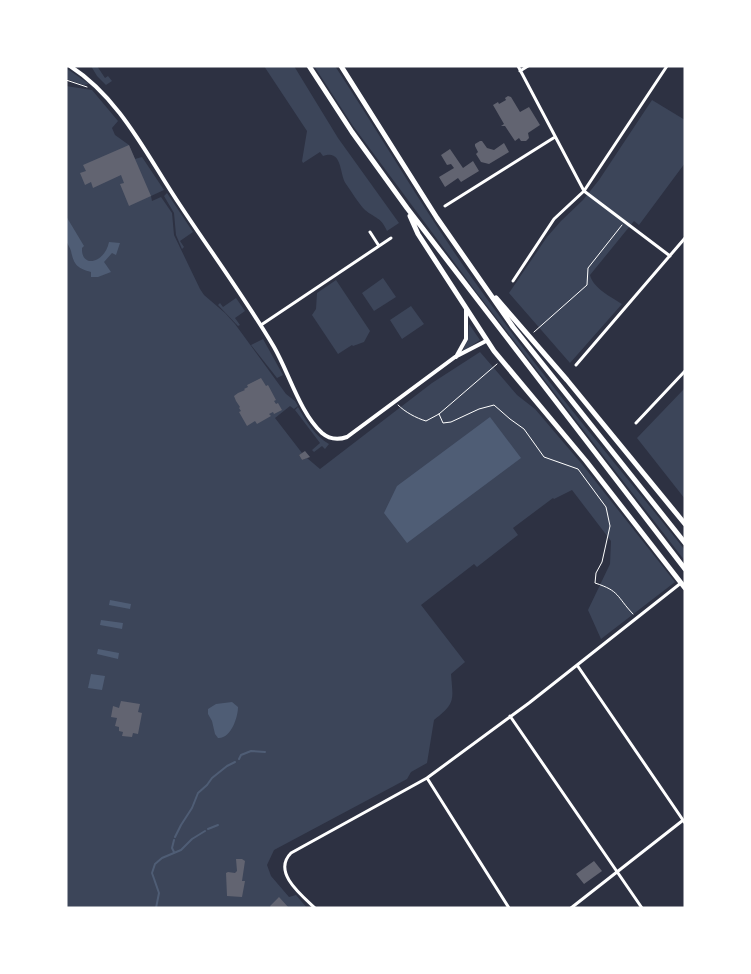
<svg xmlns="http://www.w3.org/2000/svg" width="751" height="974" viewBox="0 0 751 974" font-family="'PT Sans Narrow',sans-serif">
<rect width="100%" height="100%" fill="#2d3142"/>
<!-- green -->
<path fill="#3c4559" d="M91 66H97L105 78 108 76 112 81 106 85 97 76Z
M264 66H294L338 138 399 223 387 231C381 217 376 219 365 210 358 203 352 192 346 184 339 174 343 149 323 156L320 152 303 163 302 161 307 131Z
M314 66H335C383 139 426 214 477 285 542 377 615 462 685 550V561L477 293 353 126Z
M66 68 89 84 84 85 66 79Z
M66 86 92 90 118 121 112 128 115 135 129 145 135 159 142 157 164 190 151 196 152 201 161 197 172 213 174 235 200 289 204 295 225 313 235 324 286 394 295 401 298 406 294 409 290 406 275 418 302 453 299 455 302 460 307 458 320 469 432 383 480 352 517 395 535 409 581 463 675 582 601 639 588 610 610 564 611 541 572 490 554 499 553 498 513 528 518 535 477 567 474 564 421 605 465 662 451 674C453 700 456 703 434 720L427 763 411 772 407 779 274 850 267 865 271 876 289 897 296 895 307 908H66Z
M652 100 685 120V163L639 225 634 221 590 275C593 288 611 297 622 304L570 363 509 293 547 237 561 221 583 200 599 180Z
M167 193 193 232 180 241 184 247 182 249 176 235 174 213 164 196Z
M383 278 396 297 374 311 362 293Z
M336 280 370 331 364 342 353 346 352 345 338 354 312 315 316 309 317 293Z
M236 298 245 311 235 318 240 325 238 326 218 305 220 303 223 307Z
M411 306 424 324 402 339 390 320Z
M469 324 480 340 462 352 468 340Z
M263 339 283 375 277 378 251 345Z
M684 389 685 390V499L637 438Z
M298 407C306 421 315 436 329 444L325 449 322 446 314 452 312 450 320 443 295 410Z"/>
<!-- water -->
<path fill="#4f5d75" d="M66 216 84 246 82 248C81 269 105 263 109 242L120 243 116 255 112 253 104 262 111 272 98 277H91V272C77 268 74 265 71 251 70 247 67 244 66 240 65 232 66 224 66 216Z
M490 417 521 458 407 543 384 513 397 486Z
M110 600 131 604 130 609 109 605Z
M101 620 123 623 122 629 100 625Z
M98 649 119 653 118 659 97 654Z
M91 674 105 676 102 690 88 688Z
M232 702 238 707C238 717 231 739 218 738L215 734 212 721 208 714V709L216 704Z"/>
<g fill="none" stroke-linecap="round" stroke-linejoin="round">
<!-- stream -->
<path stroke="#4f5d75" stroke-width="2" d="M239 759 241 755 251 751 265 752
M208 829 218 825
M175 837 181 825 192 808 198 793 207 785 212 778 227 766 235 762
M174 852 172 848 174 840
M156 908 159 893 152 873 155 864 162 858 181 850 192 839 205 831"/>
</g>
<!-- building -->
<path fill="#626471" d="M508 96 511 97 520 112 529 107 540 125 528 133 529 138 526 141H521L519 138 515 141 505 126H501L504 124 493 105 498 102 499 104 506 100 505 98Z
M480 141H482L487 148 494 150 504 143 509 152 489 164 481 162 476 154 478 152 475 146V144Z
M129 145 151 196 129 206 120 184 124 183 121 175 93 188 91 182 85 185 80 173 86 171 83 165Z
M450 149 463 168 473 161 479 171 461 182 458 178 445 187 439 177 454 168 451 164 447 165 441 155Z
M261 378 266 386 268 385 276 400 274 401 276 404 278 403 282 410 274 414 273 412 269 414 271 416 257 424 255 421 247 426 239 412 241 411 239 408 240 407 236 401 234 396 238 393 245 390 244 389 248 387 247 385Z
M305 451 310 457 302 460 299 455Z
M121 701 140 704 138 712 142 713 138 734 133 733 132 737 122 736 123 732 119 731V727L115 726 117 718 111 717 113 706 119 708Z
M236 859H242L245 861 242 881H245L242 897 227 896 226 873 228 872 235 873 237 871Z
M594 861 602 871 584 884 576 874Z
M279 897 289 908H271L270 906Z"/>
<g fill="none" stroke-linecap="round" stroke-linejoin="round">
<!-- path -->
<path stroke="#fff" stroke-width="1" d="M66 80 87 87
M534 332 587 285 588 268 622 225
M398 405C405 412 416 418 426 421L439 414 497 364
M439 414 443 423 451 422 479 409 494 405 510 419 524 429 544 457 578 469 606 507 610 526 602 562 596 573 595 583C620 591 616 596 633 614"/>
<!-- minor -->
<path stroke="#fff" stroke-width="3" d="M518 66 584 191 670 256
M520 71 528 66
M445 206 555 137
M370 232 379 246
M513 281 554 219 584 191 667 66
M261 325 391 238
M576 365 685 238
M636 423 685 371
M577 665 685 823
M510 716 642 908
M427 778 509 908
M315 908C301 895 272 872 291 853L427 778 529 703 681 583
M571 908 682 821"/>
<!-- tertiary -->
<path stroke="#fff" stroke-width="4" d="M70 66C121 99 147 156 180 205 211 252 245 298 274 347 289 373 300 413 322 433 329 439 338 440 347 437L455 357 486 341
M456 357 466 339V309"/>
<!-- primary -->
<path stroke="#fff" stroke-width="5" d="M309 66 352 132 407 208 685 569
M341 66 437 218 513 327 685 543
M410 216 418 234 494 351 586 461 685 588
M496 298 567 380 685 524"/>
</g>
<!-- border -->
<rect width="751" height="974" fill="none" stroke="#ffffff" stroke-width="135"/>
</svg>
